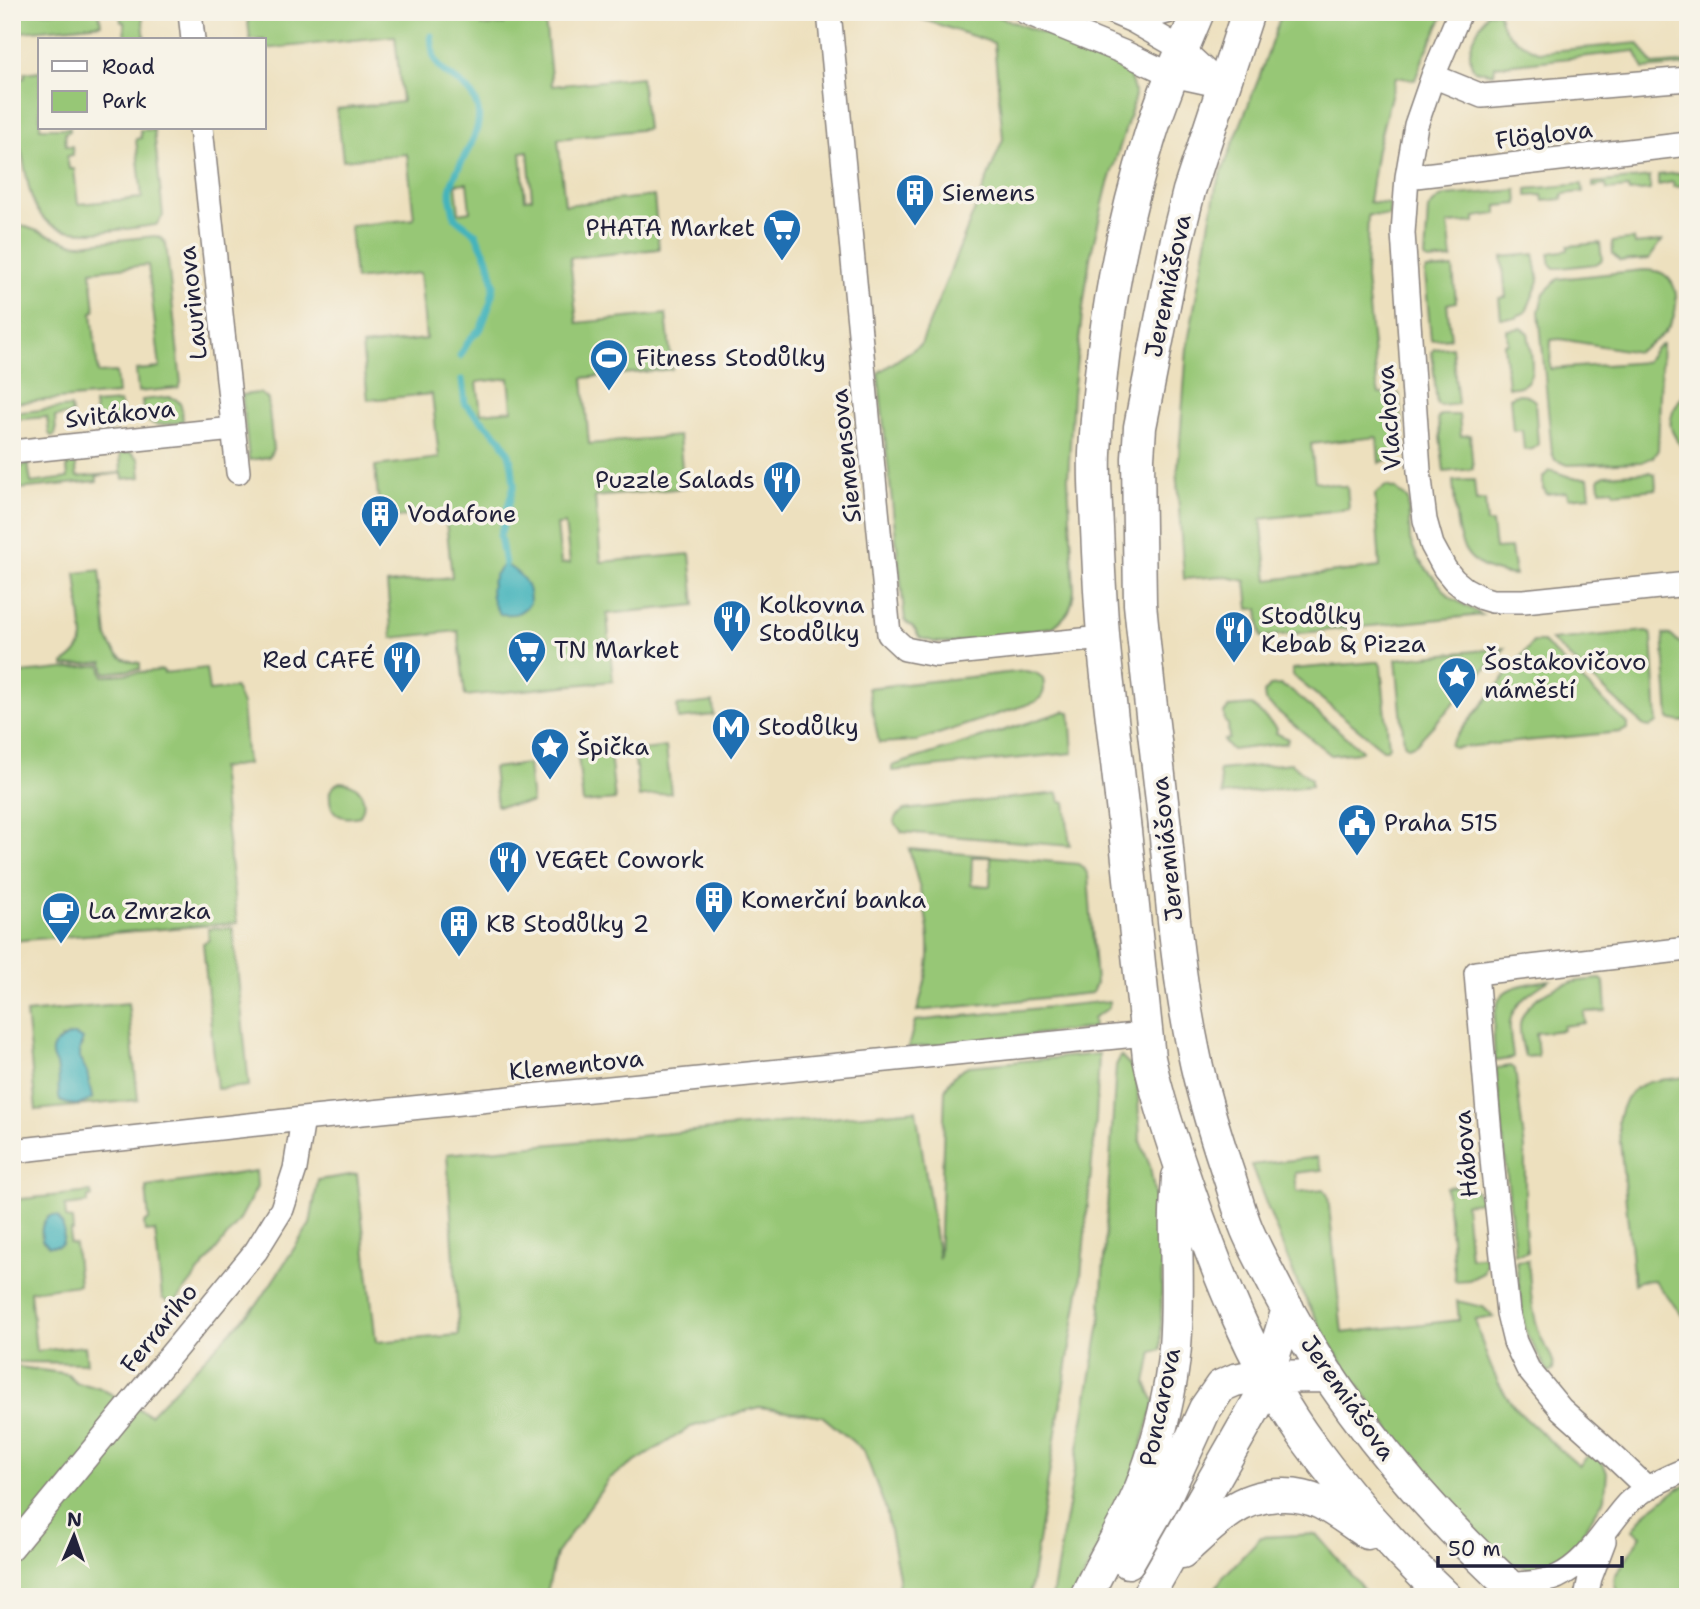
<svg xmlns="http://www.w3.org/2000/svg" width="1700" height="1609" viewBox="0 0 1700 1609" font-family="'Shantell Sans',sans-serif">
<rect width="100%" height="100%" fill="#f7f3e8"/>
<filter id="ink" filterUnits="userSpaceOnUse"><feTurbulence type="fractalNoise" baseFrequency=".0143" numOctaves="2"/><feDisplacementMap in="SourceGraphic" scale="14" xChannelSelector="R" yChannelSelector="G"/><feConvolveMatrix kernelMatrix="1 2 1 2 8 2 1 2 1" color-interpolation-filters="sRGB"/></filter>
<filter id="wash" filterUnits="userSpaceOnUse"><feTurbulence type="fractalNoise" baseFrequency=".00686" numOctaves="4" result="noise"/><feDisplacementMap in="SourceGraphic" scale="28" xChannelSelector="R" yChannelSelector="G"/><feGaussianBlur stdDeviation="1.57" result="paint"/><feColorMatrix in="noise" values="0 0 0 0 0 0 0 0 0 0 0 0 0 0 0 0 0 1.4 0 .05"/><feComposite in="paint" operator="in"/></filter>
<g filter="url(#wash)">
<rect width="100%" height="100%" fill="#ede0be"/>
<!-- green -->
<path fill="#97c776" stroke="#5c7458" stroke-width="2" fill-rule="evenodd" d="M12 12H99L101 24 12 33Z
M120 12H142L145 40H125L124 22H121Z
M247 12H480L482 26 504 24 502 12H615L545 20 552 86 641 77 647 129 558 139 565 205 654 196 659 249 570 258 577 323 666 314 672 369 583 378 589 444 679 436 684 488 595 497 601 562 690 554 695 605 607 614 613 681 465 696 458 631 392 638 387 584 452 577 445 512 380 519 375 466 439 458 432 394 368 400 362 346 426 339 420 273 355 280 350 226 414 219 407 154 343 160 337 109 402 102 395 36 264 49V40H250ZM528 151 532 198 525 199 521 152ZM467 183 470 211 459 213 456 184ZM509 378 512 410 481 413 477 382ZM565 524 570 563 561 564 557 525Z
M900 12H986L1086 49 1123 68 1130 76 1135 95 1130 115 1107 187 1090 258 1082 315 1073 394 1068 479 1074 591C1071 611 1069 614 1053 627L952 643 935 642 920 638 914 628 905 621 878 373 921 344 1003 139 994 43Z
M1282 12H1445L1424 56 1415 80 1396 77 1377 149 1369 202 1390 204 1389 216 1368 215 1366 278 1377 385 1379 394H1399L1404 445 1397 456 1379 463 1377 437 1311 444 1315 481 1347 487 1349 509 1261 519 1268 580 1380 567 1375 494 1386 486 1396 489 1408 500 1410 540 1418 559 1450 597 1482 615 1261 637 1258 609H1249L1246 581 1222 576 1184 579 1177 481 1187 348 1216 187 1260 75Z
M1488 12H1499C1500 16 1500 20 1502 24 1507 37 1526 46 1538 52L1638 43 1653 65 1688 62V65L1644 69 1635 51 1495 66 1494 74 1475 70C1461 53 1479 28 1488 12Z
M40 71V128H70V131L65 133 66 146H72L73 155 67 156 69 169H74L78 204 142 198 136 139 141 138 140 130H154L163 216 156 225C129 228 85 237 59 228 25 216 29 172 19 143 17 138 13 134 12 129 10 113 12 96 12 80L25 78 24 73Z
M1688 172V186L1674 187 1673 182 1658 185V175Z
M1650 177V190L1629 192 1628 188 1607 190 1606 185 1593 187V183Z
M1582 184 1583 192 1563 194 1562 199 1543 201 1542 195 1527 196V189Z
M1517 190 1518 204 1497 206V214L1475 217V222L1448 224 1452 259 1428 261 1425 259 1428 209 1438 199 1445 196Z
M12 222 71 243 80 244 155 236C160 237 163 239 166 244L181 383 178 388 138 392 136 370 160 368 148 265 91 271 95 311 92 312 98 373 116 372 118 394 12 403Z
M1634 239 1635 244 1662 241 1649 259 1620 261 1613 254 1612 242Z
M1600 243 1602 260 1596 264 1560 268H1554L1551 265 1549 253 1568 250V246Z
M1534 254 1539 281 1526 312 1517 316V318H1501L1499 298 1506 297 1502 257Z
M1453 268 1456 302 1447 304 1451 338 1431 340 1425 273 1427 270Z
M1643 270C1650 270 1659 270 1665 275 1682 288 1678 317 1665 332 1658 340 1646 346 1637 352L1560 339 1551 340 1550 369 1646 362 1655 349 1662 344 1658 450 1653 457 1642 462 1568 465 1555 460 1552 453 1539 311 1544 293 1558 279Z
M1522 328 1528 333C1531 355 1542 390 1508 387L1504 344 1508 343 1507 330Z
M1452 347 1458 404 1440 406 1437 405 1432 352 1434 349Z
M1688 389V457C1683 448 1676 440 1672 431 1666 417 1679 400 1688 389Z
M259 393 266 397 268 400 273 449 269 457 249 460 242 395Z
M1521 394 1527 395 1535 401 1538 444 1533 449 1524 450 1522 430 1513 431 1510 397H1513V395Z
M169 397C183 399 182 410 183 422 172 423 151 430 144 417 142 412 143 405 142 400Z
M120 402 121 412 119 424 112 429 97 431 94 404Z
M71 407 72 414 55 417 56 432 54 436H51L49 433 47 417 12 420V413Z
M1441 415H1459L1461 436 1470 435 1473 469 1444 472 1438 418Z
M130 452 139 459 141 477 123 479 122 473 97 476V481L19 489 17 472 26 463H28L31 483 68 478 66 459 70 457 75 458 77 477 121 473 120 453Z
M1549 471H1553L1573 478H1588L1590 496 1568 498 1567 492 1546 494 1545 490 1543 489V477Z
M1650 472 1655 474 1656 489 1614 493 1613 489 1600 490 1599 478 1605 475Z
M1474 480 1476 501 1485 500 1487 523H1492L1495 549 1511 548 1515 575C1452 569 1458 531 1453 481Z
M100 570 107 636C113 653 121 661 140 663V669L105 673 103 662 64 666V663C74 657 81 650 83 638L76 573Z
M1646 631 1650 633 1652 636 1657 723 1650 727 1644 726 1551 640Z
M1663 634 1670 635 1688 649V720L1680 722 1669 719Z
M1533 642H1543L1627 724V729L1621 732 1454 748 1450 745 1454 739Z
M1505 648 1416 744 1408 747 1404 743 1396 659Z
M1375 662H1379L1381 666 1389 746 1387 749H1383L1292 675V671L1293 669Z
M101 665 103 676 163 670 164 673 206 668 209 691 235 688 242 704 247 764 220 768 237 923 12 941V674Z
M1025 671 1036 673 1043 678C1045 689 1045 696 1035 702L917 741 879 743 868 688Z
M1280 685 1289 689 1362 750 1360 752 1331 755 1265 701 1264 693 1270 686Z
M713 702 714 715 678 719 677 706Z
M1252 705 1277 729 1276 733 1288 739 1287 743 1232 750 1225 743 1224 740 1229 739 1228 724 1225 722 1224 713 1229 707Z
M1065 711 1070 712 1073 753 892 771V766Z
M666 747 671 793 639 797 634 751Z
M610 753 615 800 583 803 578 756Z
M1291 763 1311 779V786L1222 795 1219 770Z
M528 764 532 803 497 806 493 768Z
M340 782C360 783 369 799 360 816 339 821 328 813 330 791L336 784Z
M1058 793 1060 802H1065L1070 846 902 832 894 822 896 816 904 810Z
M909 849 1078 864 1084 868 1088 875 1096 983 1092 993 917 1011C922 993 928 975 929 957 931 920 918 884 909 849ZM972 857H991L990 886 971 885Z
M233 927 249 1086 217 1089 203 943 209 940 208 929Z
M1601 979 1604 982 1606 1011 1584 1012 1585 1023 1563 1026V1030L1536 1033 1538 1056 1525 1057C1523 1048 1519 1034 1520 1025 1523 1001 1553 986 1574 982 1583 980 1592 980 1601 979Z
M1549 980H1550C1535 989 1511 1004 1510 1023 1509 1034 1512 1046 1513 1057L1510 1059 1495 1061C1494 1043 1490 1010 1502 995 1511 985 1536 982 1549 980Z
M1109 1001V1008L1093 1018 1094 1028 908 1048 915 1021Z
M128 1003 138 1100 36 1110 26 1013ZM71 1035 82 1045 79 1051V1058C88 1069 89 1084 92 1098L59 1076 58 1067 52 1055 61 1039Z
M1099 1054 1096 1120 1080 1286 1029 1597H897L899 1577 886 1510 864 1451 822 1416 759 1407 691 1427 610 1478 556 1554 546 1597H12V1366L68 1374 76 1383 98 1387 150 1415 259 1302 310 1224 318 1180 357 1174 376 1342 459 1335 447 1154 916 1110 939 1259 945 1090C950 1079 956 1071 968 1066Z
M1121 1056 1133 1068 1137 1075 1140 1141 1150 1166 1159 1222 1162 1253 1161 1350 1152 1352 1146 1383 1155 1402 1129 1487 1074 1597H1052L1100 1323 1116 1065Z
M1511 1066 1515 1069 1525 1149V1224L1527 1252 1515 1254 1496 1068Z
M1688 1077V1323L1656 1282 1655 1280 1639 1281 1634 1284 1618 1121C1627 1078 1652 1081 1688 1077Z
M1317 1157 1322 1170 1295 1173 1297 1192 1324 1189 1328 1196 1342 1333 1459 1320 1457 1301 1483 1307 1494 1317 1475 1320C1485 1353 1496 1389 1521 1414 1539 1432 1559 1448 1579 1466L1591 1452 1600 1457 1607 1472 1605 1498 1570 1552 1556 1562 1534 1570 1505 1561 1413 1463 1332 1348 1298 1285 1251 1165Z
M256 1171 257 1187 239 1221 173 1305 162 1298 155 1231 145 1232 144 1223 149 1220 146 1187Z
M1461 1186 1475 1190 1483 1202 1465 1204 1470 1258 1488 1256 1483 1273 1469 1280 1455 1281 1446 1187Z
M91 1192 92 1197H88V1203L65 1206 66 1218 72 1220 73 1231H71L69 1243 75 1245 79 1285 30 1291 36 1351 85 1346 87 1363 18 1362 12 1360V1200ZM50 1216 58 1246H49L42 1240C41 1230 41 1222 50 1216Z
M1528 1260C1531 1289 1531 1317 1544 1344 1549 1353 1555 1360 1553 1370L1549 1373 1527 1335 1523 1318 1516 1261Z
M1688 1485V1597H1621C1616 1590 1613 1585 1615 1576L1641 1536 1633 1530 1647 1511 1678 1489Z
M1316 1534 1370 1597H1210L1222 1578 1261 1537Z"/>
<!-- water -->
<path fill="#44b4bb" stroke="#336b7b" stroke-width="2" d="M505 564C522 575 530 582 530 603 519 615 515 615 500 614 487 597 488 577 505 564Z
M71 1035H75L83 1039 79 1051V1058L87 1072 92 1098C82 1107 71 1106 60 1101 57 1091 60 1082 58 1072 58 1066 53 1061 52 1055 50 1044 63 1039 71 1035Z
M50 1216H57C65 1225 65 1234 62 1244L58 1246H49L42 1240C41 1230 41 1222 50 1216Z"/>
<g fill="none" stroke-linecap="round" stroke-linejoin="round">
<!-- stream -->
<path stroke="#44b4bb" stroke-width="7" d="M431 36C432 43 432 51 434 57 442 80 471 79 478 110 483 135 457 163 451 186 448 195 453 208 455 218L475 233 488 259 494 284 491 301 481 328 470 339 460 356
M462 380 465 404 501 439 509 454 512 466 514 485 500 536 505 564"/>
</g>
</g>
<g filter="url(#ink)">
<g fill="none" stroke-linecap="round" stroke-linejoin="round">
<!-- street casing -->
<g stroke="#88817c" stroke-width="26">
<path id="street" d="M190 12 193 40
M829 12 889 634 905 649 936 655 1102 638
M1025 12 1123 52 1172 75 1223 86
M1112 12 1133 21 1182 49 1220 84
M1460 12 1433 76 1416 125 1407 177 1403 233 1419 471 1425 520 1432 545 1445 569 1454 580 1465 589 1482 598 1492 601H1524L1688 584
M1133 21 1167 12
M1433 76 1482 96 1688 79
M201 128 238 472
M1407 177 1688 144
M12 452 233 429
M12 1151 303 1119 1145 1034
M1648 1489 1608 1451 1561 1409 1528 1369 1515 1342 1508 1313 1493 1170 1476 973 1688 949
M12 1548 256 1251 282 1209 295 1169 303 1119
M1509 1585C1524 1583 1543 1583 1557 1577 1589 1562 1605 1528 1627 1504 1643 1488 1667 1477 1688 1469
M1586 1597 1590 1578 1604 1541"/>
</g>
<!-- secondary casing -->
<g stroke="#88817c" stroke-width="35">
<path id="secondary" d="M1147 672 1140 604 1138 458 1140 427 1177 239 1189 191 1248 12
M1107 676C1101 626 1099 577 1097 528 1096 503 1094 478 1095 453 1100 346 1118 238 1150 136 1163 94 1181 52 1198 12
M1165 827C1172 902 1178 978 1194 1053 1202 1093 1214 1131 1227 1170 1234 1190 1239 1211 1247 1230 1256 1251 1268 1272 1278 1292 1340 1408 1425 1509 1522 1597
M1125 831 1149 1058C1158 1101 1173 1143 1187 1185 1217 1272 1254 1368 1309 1443 1350 1499 1395 1549 1446 1597
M1182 1552C1198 1538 1214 1522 1232 1510 1257 1493 1294 1490 1321 1503 1337 1511 1352 1523 1367 1533
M1128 1562 1164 1499 1205 1409 1221 1386 1235 1380 1250 1377 1329 1376
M1086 1597C1104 1556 1130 1520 1145 1477 1160 1436 1171 1391 1175 1347 1178 1310 1177 1273 1176 1235 1175 1216 1177 1196 1178 1177
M1147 1597 1261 1397 1288 1309"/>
</g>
<!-- street -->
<use href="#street" stroke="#fff" stroke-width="23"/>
<!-- secondary -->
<use href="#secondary" stroke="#fff" stroke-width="32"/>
<!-- secondary-bridge casing -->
<g stroke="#88817c" stroke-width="35" stroke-linecap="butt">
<path id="secondary-bridge" d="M1147 672 1165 827
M1107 676 1125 831"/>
</g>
<!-- secondary-bridge -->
<use href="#secondary-bridge" stroke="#fff" stroke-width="32"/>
</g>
</g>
<!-- icons -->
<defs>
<g id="building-pin" transform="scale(2.0125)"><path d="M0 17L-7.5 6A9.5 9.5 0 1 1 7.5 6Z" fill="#1f6fb2" stroke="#f7f3e8"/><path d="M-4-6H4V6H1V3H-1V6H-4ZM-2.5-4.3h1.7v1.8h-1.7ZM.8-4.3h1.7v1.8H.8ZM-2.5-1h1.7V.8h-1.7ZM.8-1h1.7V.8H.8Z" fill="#fff"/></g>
<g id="supermarket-pin" transform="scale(2.0125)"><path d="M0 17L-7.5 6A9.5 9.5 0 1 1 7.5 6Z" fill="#1f6fb2" stroke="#f7f3e8"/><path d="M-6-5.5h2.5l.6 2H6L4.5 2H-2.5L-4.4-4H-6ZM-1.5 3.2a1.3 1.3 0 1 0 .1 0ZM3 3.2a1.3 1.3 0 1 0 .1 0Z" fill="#fff"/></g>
<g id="stadium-pin" transform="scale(2.0125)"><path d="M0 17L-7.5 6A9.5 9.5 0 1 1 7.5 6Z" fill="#1f6fb2" stroke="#f7f3e8"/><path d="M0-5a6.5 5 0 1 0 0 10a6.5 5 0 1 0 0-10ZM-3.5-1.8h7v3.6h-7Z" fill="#fff"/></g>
<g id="restaurant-pin" transform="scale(2.0125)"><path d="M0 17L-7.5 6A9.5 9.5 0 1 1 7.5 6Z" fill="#1f6fb2" stroke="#f7f3e8"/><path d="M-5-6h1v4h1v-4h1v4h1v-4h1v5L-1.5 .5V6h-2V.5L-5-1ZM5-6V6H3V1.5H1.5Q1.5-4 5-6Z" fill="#fff"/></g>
<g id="sight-pin" transform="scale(2.0125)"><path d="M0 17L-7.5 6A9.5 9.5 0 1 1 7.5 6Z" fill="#1f6fb2" stroke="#f7f3e8"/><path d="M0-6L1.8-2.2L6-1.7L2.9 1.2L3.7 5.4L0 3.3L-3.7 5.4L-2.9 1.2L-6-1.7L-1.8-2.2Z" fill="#fff"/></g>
<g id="metro-pin" transform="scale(2.0125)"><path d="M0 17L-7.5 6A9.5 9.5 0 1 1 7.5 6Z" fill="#1f6fb2" stroke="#f7f3e8"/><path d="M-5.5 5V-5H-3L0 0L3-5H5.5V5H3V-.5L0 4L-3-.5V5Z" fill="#fff"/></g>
<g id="civic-pin" transform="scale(2.0125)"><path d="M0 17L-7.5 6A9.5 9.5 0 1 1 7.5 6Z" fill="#1f6fb2" stroke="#f7f3e8"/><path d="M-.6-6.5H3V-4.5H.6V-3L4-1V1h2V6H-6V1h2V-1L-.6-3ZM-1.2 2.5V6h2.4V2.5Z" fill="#fff"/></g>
<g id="cafe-pin" transform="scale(2.0125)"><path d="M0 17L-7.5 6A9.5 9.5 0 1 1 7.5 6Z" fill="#1f6fb2" stroke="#f7f3e8"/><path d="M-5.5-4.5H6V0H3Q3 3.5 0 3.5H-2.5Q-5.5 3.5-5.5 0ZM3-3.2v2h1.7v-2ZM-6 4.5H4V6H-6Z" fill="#fff"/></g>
</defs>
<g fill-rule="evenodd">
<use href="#building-pin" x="915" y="193"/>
<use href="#supermarket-pin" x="782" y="228"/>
<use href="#stadium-pin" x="609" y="358"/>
<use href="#restaurant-pin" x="782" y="480"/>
<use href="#building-pin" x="380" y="514"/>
<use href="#restaurant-pin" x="732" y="619"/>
<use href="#restaurant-pin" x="1234" y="630"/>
<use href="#supermarket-pin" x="527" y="650"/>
<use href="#restaurant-pin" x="402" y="660"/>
<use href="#sight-pin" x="1457" y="676"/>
<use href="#metro-pin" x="731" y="727"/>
<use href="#sight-pin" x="550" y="747"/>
<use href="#civic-pin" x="1357" y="823"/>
<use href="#restaurant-pin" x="508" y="860"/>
<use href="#building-pin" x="714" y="900"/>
<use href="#cafe-pin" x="61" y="911"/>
<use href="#building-pin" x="459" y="924"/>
</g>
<g text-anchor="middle" stroke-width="7" stroke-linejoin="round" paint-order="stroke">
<!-- street labels -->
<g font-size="24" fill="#22223b" stroke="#f7f3e8">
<text transform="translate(1544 135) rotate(-7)" y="8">Flöglova</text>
<text transform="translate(1168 286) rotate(-78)" y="8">Jeremiášova</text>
<text transform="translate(193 303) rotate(-96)" y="8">Laurinova</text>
<text transform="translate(120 414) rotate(-6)" y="8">Svitákova</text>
<text transform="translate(1389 418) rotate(-94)" y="8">Vlachova</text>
<text transform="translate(846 456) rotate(-96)" y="8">Siemensova</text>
<text transform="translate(1167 849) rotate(-96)" y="8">Jeremiášova</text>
<text transform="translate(576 1065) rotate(-6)" y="8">Klementova</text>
<text transform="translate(1466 1154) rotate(-95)" y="8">Hábova</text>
<text transform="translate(159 1328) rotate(-51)" y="8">Ferrariho</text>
<text transform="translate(1348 1398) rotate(55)" y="8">Jeremiášova</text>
<text transform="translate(1160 1407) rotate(-78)" y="8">Poncarova</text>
</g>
<!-- poi labels -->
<g font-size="24" fill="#22223b" stroke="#f7f3e8" text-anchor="start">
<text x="942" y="201">Siemens</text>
<text x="755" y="236" text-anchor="end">PHATA Market</text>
<text x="636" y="366">Fitness Stodůlky</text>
<text x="755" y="488" text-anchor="end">Puzzle Salads</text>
<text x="407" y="522">Vodafone</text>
<text x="759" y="613">Kolkovna<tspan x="759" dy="28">Stodůlky</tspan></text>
<text x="1261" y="624">Stodůlky<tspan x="1261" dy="28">Kebab &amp; Pizza</tspan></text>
<text x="554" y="658">TN Market</text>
<text x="375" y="668" text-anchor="end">Red CAFÉ</text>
<text x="1484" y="670">Šostakovičovo<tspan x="1484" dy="28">náměstí</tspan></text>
<text x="758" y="735">Stodůlky</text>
<text x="577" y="755">Špička</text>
<text x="1384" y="831">Praha 515</text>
<text x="535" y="868">VEGEt Cowork</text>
<text x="741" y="908">Komerční banka</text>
<text x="88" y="919">La Zmrzka</text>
<text x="486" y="932">KB Stodůlky 2</text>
</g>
</g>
<!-- margin -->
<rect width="1700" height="1609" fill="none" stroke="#f7f3e8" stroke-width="42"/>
<!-- legend -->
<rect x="38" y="38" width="228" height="91" fill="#f7f3e8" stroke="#a29fa3" stroke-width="2"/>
<rect x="52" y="61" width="35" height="10" fill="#ffffff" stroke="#a29fa3" stroke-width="2"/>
<text x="102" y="74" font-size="21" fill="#22223b">Road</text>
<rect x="52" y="91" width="35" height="21" fill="#97c776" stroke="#a29fa3" stroke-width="2"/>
<text x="102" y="108" font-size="21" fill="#22223b">Park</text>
<!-- north arrow -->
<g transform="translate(74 1536) rotate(2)" stroke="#f7f3e8" stroke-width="5" paint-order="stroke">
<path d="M0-5L12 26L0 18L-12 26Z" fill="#22223b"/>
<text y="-10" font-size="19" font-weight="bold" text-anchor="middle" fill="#22223b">N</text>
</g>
<!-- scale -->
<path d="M1438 1556v10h184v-10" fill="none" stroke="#22223b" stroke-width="3.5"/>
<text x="1448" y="1556" font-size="21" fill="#22223b" stroke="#f7f3e8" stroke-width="5" paint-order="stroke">50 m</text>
</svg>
